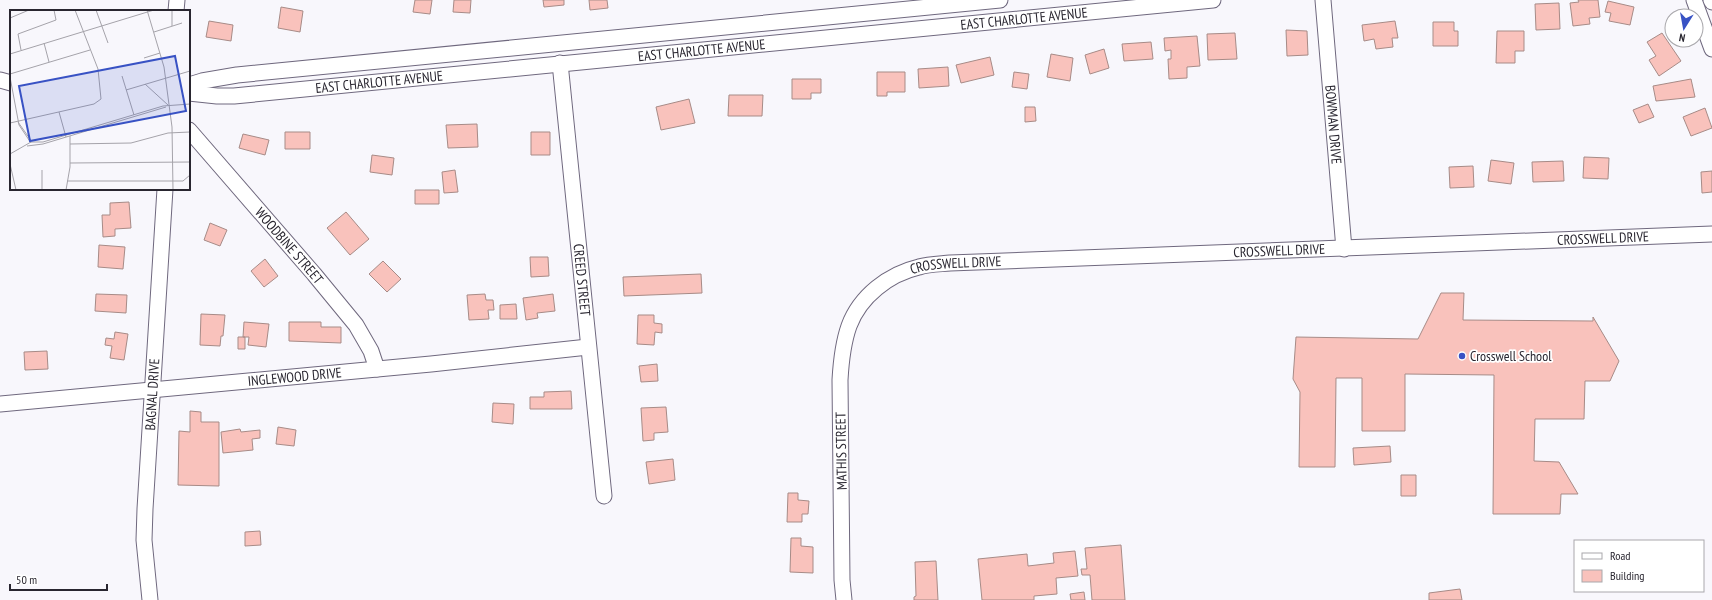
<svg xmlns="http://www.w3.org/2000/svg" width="1712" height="600" viewBox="0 0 1712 600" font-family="'PT Sans Narrow',sans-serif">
<rect width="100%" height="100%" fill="#f8f7fc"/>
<!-- building -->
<path fill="#f9c2bc" stroke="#a78b87" d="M415 0H432L430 14 413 12Z
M454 0H471L470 13 453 12Z
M543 0H564V5L544 7Z
M589 0H607L608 8 590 10Z
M1578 0H1598L1600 17 1589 18 1590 24 1573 26 1570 3 1579 2Z
M1608 1 1634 7 1630 25 1609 21 1611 13 1605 12Z
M1559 3 1560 29 1536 30 1535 4Z
M281 7 303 11 300 32 278 28Z
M209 21 233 25 231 41 206 37Z
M1395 21 1398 38H1392L1393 47 1376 49 1374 39 1364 41 1362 25Z
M1433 22H1454V31H1458V46H1433Z
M1286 30 1307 31 1308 55 1287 56Z
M1497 31H1524V51H1515V63H1496Z
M1235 33 1237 59 1208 60 1207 34Z
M1662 33 1681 61 1659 76 1649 60 1656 56 1647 42Z
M1197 36 1200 66 1187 67V78L1169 79 1168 59H1171V50L1165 51 1164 38Z
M1151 42 1153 59 1124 61 1122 44Z
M1104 49 1109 68 1090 74 1085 55Z
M1051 54 1073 58 1070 81 1047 77Z
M990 57 994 75 961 83 956 65Z
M948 67 949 86 919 88 918 69Z
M877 72H905V92H887V96H877Z
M1014 72 1029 74 1027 89 1012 87Z
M792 79H821V93H811V99H792Z
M1691 79 1695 97 1656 101 1653 86Z
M729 95H763L762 116H728Z
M689 99 695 123 661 130 656 107Z
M1648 104 1654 117 1639 123 1633 110Z
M1025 107H1035L1036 121 1025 122Z
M1705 108 1712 128 1691 136 1683 117Z
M477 124 478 147 448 148 446 125Z
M285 132H310V149H285Z
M531 132H550V155H531Z
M243 134 269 140 265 155 239 148Z
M372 155 394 158 392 175 370 172Z
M1584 157 1609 158 1608 179 1583 178Z
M1491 160 1514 163 1511 184 1488 181Z
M1563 161 1564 181 1533 182 1532 162Z
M1473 166 1474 187 1450 188 1449 167Z
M455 170 458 192 444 193 442 172Z
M1712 171V192L1702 193 1701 172Z
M415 190H439V204H415Z
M129 202 131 228 115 229V236L103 237 102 215H110V203Z
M346 212 369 239 350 255 327 228Z
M210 223 227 230 220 246 204 240Z
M99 245 125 247 123 269 98 267Z
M530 257H548L549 276 531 277Z
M265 259 278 276 264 287 251 271Z
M383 261 401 279 387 292 369 274Z
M701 274 702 293 624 296 623 277Z
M1441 293H1464L1463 320 1593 321V317L1619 361 1610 381H1585L1584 419H1535L1534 461 1559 462 1578 494H1561L1560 514H1493L1494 375 1405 374V431H1362V378H1336L1335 467H1299L1300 392 1293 379 1296 337 1418 339Z
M96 294 127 295 126 313 95 311Z
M485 294 486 300H493L494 310H488L489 319 469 320 467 295Z
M553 294 555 311 537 313 538 318 526 320 523 298Z
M516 304 517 319H500V305Z
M201 314 225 315 223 336H221L220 346 200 345Z
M638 315H654V323L662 324V333L655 332 654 345 637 344Z
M244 322 269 324 266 347 248 345 249 337H243Z
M289 322H321V327H341V343L289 341Z
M115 332 128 334 124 360 110 358 112 346 105 345 106 338 114 339Z
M238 337H245V349H238Z
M47 351 48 369 25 370 24 352Z
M657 364 658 381 641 382 639 366Z
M571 391 572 409H530V397H544V392Z
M493 403 514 404 513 424 492 422Z
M666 407 668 432 654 433V440L643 441 641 408Z
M190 411 201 412V422H219V486L178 485 179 431 190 432Z
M278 427 296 430 294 446 276 444Z
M240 429 241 432 260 430V438L252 439 253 450 223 453 221 432Z
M1390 446 1391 462 1354 465 1353 448Z
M673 459 675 480 649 484 646 462Z
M1401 475H1416V496H1401Z
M788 493H798V500L809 501 808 514H802V522H787Z
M260 531 261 545 245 546V532Z
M791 538H801V546L813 547V573L790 572Z
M1121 545 1125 600H1092L1090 575H1082L1081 569H1087L1085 548Z
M1075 551 1078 576 1056 578 1057 594 1034 596V600H982L978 559 1027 554 1028 566 1054 563 1053 553Z
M936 561 938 600H914V597L916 596 915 562Z
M1460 589 1462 600H1429V593Z
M1084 592 1085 600H1071L1070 594Z"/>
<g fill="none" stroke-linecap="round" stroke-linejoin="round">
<!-- minor casing -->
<g stroke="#6f687e" stroke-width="17">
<g id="minor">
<path id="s1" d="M1323 0 1344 249"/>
<path d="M1694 0 1712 49"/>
<path d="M1711 0 1712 2"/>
<path d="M176 11 177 0"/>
<path id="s2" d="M560 63 604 496"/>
<path d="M0 80 11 83"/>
<path d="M189 85 202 81 237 75 1000 0"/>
<path id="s3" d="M189 93 217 96H234L1213 0"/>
<path id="s4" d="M189 130 314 274 356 325 371 351 377 369"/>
<path id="s5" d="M0 404 431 364 588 347"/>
<path id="s6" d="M150 600 144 540 145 509 165 189"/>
<path id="s7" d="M844 600 842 580 840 380C841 362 843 343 849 326 860 296 889 274 919 267 929 264 940 264 950 263L1712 234"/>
</g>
</g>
<!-- minor -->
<use href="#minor" stroke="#fff" stroke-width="15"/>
</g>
<!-- markers -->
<circle fill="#3852c4" stroke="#fff" stroke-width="1.5" cx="1462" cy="356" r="4"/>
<g text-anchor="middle" stroke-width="3.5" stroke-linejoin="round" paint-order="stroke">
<!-- street labels -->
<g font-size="14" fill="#292630" stroke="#fff">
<text dy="5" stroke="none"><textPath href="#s3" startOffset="839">EAST CHARLOTTE AVENUE</textPath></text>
<text dy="5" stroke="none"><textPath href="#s3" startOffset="515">EAST CHARLOTTE AVENUE</textPath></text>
<text dy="5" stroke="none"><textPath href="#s3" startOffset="191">EAST CHARLOTTE AVENUE</textPath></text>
<text dy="5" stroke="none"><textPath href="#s1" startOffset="125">BOWMAN DRIVE</textPath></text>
<text dy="5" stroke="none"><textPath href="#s7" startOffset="1055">CROSSWELL DRIVE</textPath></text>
<text dy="5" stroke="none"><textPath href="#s4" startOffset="153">WOODBINE STREET</textPath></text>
<text dy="5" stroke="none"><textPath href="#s7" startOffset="731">CROSSWELL DRIVE</textPath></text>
<text dy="5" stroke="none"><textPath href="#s7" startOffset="407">CROSSWELL DRIVE</textPath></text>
<text dy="5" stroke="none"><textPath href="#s2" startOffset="218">CREED STREET</textPath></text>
<text dy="5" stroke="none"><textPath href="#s5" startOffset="296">INGLEWOOD DRIVE</textPath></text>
<text dy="5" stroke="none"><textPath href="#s6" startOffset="206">BAGNAL DRIVE</textPath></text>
<text transform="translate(841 451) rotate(-91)" y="5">MATHIS STREET</text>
</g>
<!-- poi labels -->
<g font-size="14" fill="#292630" stroke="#fff" text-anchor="start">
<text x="1470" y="361">Crosswell School</text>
</g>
</g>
<!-- overview -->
<g transform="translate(10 10)">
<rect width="180" height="180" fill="#f8f7fc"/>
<path fill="none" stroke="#a5a3aa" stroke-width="1" d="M86 0 98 33M137 0 154 57 162 117 163 180M162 0V16M0 8 19 0M144 22 172 13M34 33 39 52M11 40 8 24 46 10 44 0M0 44 144 0M134 48 150 43M0 64 80 40M112 66 124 105M0 67 9 115 21 133M135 74 158 95M116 80 180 61M49 102 56 127M8 112 20 129M0 113 84 94 91 89 88 59 65 0M60 134 121 133 158 123 180 122M17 136 33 134 156 97M0 144 21 132H33L153 96 180 94M60 153 180 152M0 154 6 180M57 171H173L180 165M32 180V160M56 180 60 157V126"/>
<path fill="#3852c4" fill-opacity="0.15" stroke="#3852c4" stroke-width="2" d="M165 46 176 101 20 131 9 76Z"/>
<rect width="180" height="180" fill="none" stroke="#292630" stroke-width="2"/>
</g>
<!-- legend -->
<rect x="1574" y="540" width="130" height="52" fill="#ffffff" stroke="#a9a8ac"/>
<rect x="1582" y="553" width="20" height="6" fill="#ffffff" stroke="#a9a8ac"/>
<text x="1610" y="560" font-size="12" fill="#292630">Road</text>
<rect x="1582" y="570" width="20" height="12" fill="#f9c2bc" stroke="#a9a8ac"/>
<text x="1610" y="580" font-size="12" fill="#292630">Building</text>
<!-- north arrow -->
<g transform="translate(1684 28) rotate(191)"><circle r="19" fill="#ffffff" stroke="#a9a8ac"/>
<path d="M0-3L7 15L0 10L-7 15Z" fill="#3852c4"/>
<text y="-6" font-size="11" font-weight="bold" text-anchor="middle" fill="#292630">N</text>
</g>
<!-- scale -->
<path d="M10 584v6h97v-6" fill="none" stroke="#292630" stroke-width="2"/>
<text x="16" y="584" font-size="12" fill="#292630" stroke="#ffffff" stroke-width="3" paint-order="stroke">50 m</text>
</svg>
